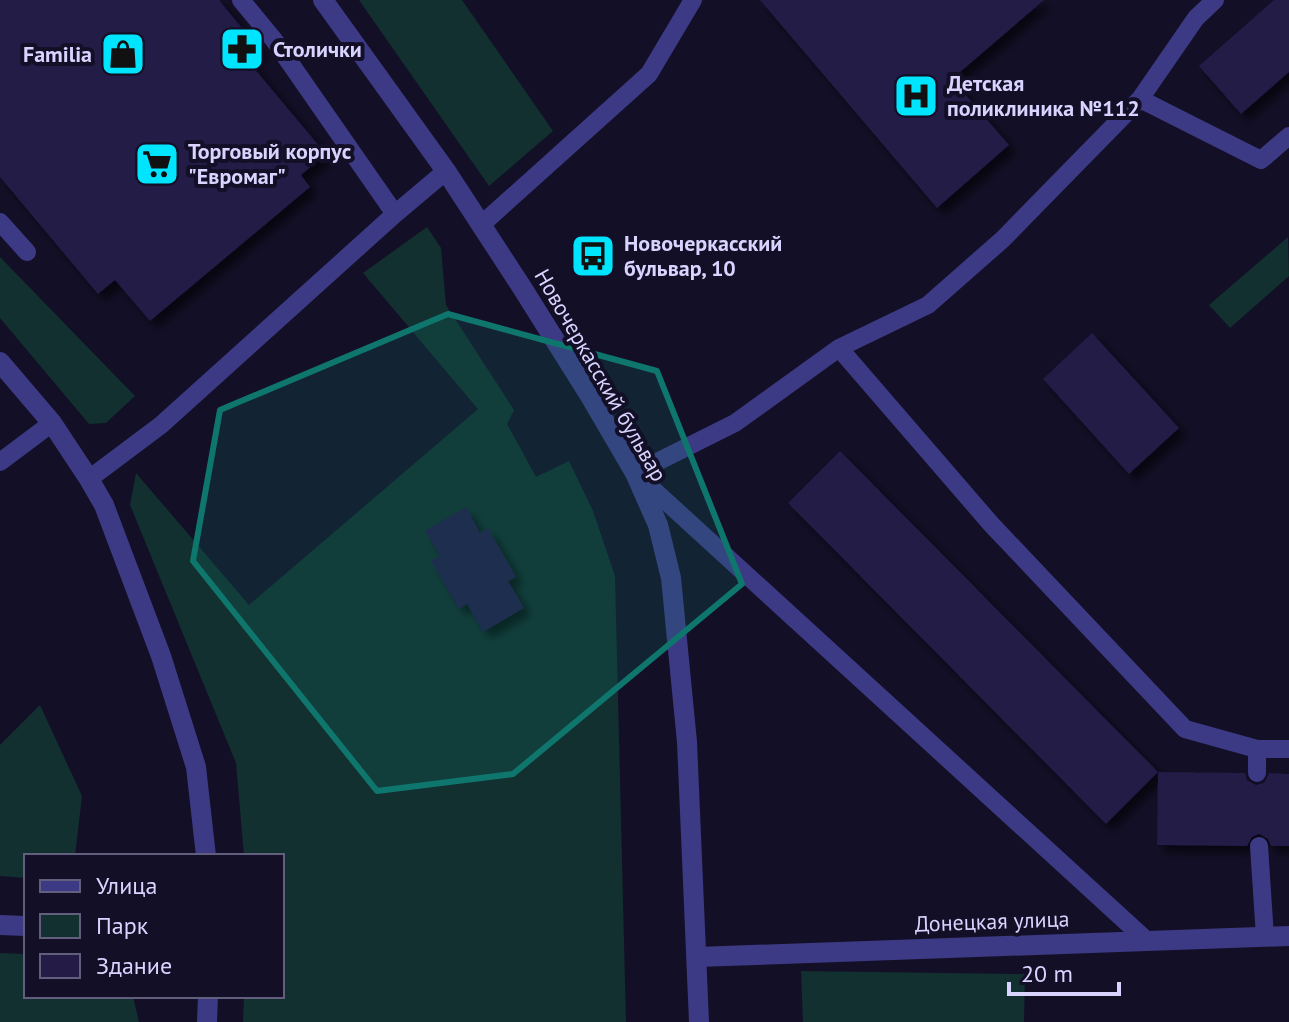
<svg xmlns="http://www.w3.org/2000/svg" width="1289" height="1022" viewBox="0 0 1289 1022" font-family="'PT Sans',sans-serif">
<defs>
<filter id="shadow"><feDropShadow dx="7" dy="7" stdDeviation="4" flood-color="#0009"/></filter>
</defs>
<rect width="100%" height="100%" fill="#130f26"/>
<!-- green -->
<path fill="#12302f" d="M359 0H462L553 131 489 186Z
M427 227 441 248 446 305 514 410 507 424 536 477 569 461 593 511 615 576 626 1022H243L244 996H282V856H244L236 763 130 505 136 473 249 605 478 409 363 273Z
M1288 237 1289 276 1230 328 1209 305Z
M0 257 135 396 106 423 89 424 0 318Z
M40 705 82 796 75 856H26V878L0 876V745Z
M0 953 26 954V996H133L139 1022H0Z
M801 971 1025 974 1024 1022H803Z"/>
<!-- building -->
<path fill="#241b47" filter="url(#shadow)" d="M0 0H219L261 51 248 61 326 154 301 175 310 187 150 321 115 280 98 294 0 177Z
M760 0H1044L952 79 1009 145 937 208Z
M1274 0H1289V72L1241 114 1199 66Z
M1092 333 1179 428 1129 474 1043 379Z
M840 451 1158 772 1106 824 788 503Z
M466 507 480 533 488 528 516 577 508 581 524 608 483 632 467 604 459 609 431 561 440 556 425 531Z
M1158 772 1245 773 1247 780 1256 785 1264 783 1269 773 1289 774V846H1271L1268 839 1259 834 1252 837 1247 846 1157 845Z"/>
<g fill="none" stroke-linecap="round" stroke-linejoin="round">
<!-- service -->
<path stroke="#3d3a85" stroke-width="18" d="M241 0 274 40 395 214
M1140 99 1261 160 1289 136
M0 222 27 252
M481 225 649 74 693 0
M839 348 991 524 1185 729 1257 749H1289
M0 462 52 423
M89 479 161 425 395 214 446 171
M1257 749V773
M1259 846 1265 937
M1145 939 635 473 735 423 839 348 928 305 1003 239 1140 99 1196 18 1215 0"/>
<!-- minor -->
<path stroke="#3d3a85" stroke-width="20" d="M0 362 52 423 89 479 104 505 161 656 196 767 206 856
M0 925 26 926
M697 957 1289 936
M207 1022 208 996"/>
<!-- tertiary -->
<path stroke="#3d3a85" stroke-width="20" d="M323 0 446 171 521 286 590 396 635 473 658 525 671 578 687 742 699 1022"/>
</g>
<!-- marked area -->
<path fill="#0f766e" fill-opacity="0.2" stroke="#0f766e" stroke-width="6" stroke-linejoin="round" d="M448 314 657 371 742 584 513 774 377 791 193 561 220 410Z"/>
<!-- icons -->
<defs>
<g id="pharmacy-square" transform="scale(2.3)"><rect x="-9" y="-9" width="18" height="18" rx="4" fill="#00e5ff" stroke="#130f26"/><path d="M-2-6h4v4h4v4h-4v4h-4v-4h-4v-4h4Z" fill="#111"/></g>
<g id="shop-square" transform="scale(2.3)"><rect x="-9" y="-9" width="18" height="18" rx="4" fill="#00e5ff" stroke="#130f26"/><path d="M-5-2.5h2.3a2.7 3.5 0 0 1 5.4 0H5L5.5 6h-11ZM-1.5-2.5h3a1.5 2.3 0 0 0-3 0Z" fill="#111"/></g>
<g id="hospital-square" transform="scale(2.3)"><rect x="-9" y="-9" width="18" height="18" rx="4" fill="#00e5ff" stroke="#130f26"/><path d="M-5-5h3v3.5h4V-5h3V5h-3V1.5h-4V5h-3Z" fill="#111"/></g>
<g id="supermarket-square" transform="scale(2.3)"><rect x="-9" y="-9" width="18" height="18" rx="4" fill="#00e5ff" stroke="#130f26"/><path d="M-6-5.5h2.5l.6 2H6L4.5 2H-2.5L-4.4-4H-6ZM-1.5 3.2a1.3 1.3 0 1 0 .1 0ZM3 3.2a1.3 1.3 0 1 0 .1 0Z" fill="#111"/></g>
<g id="bus-square" transform="scale(2.3)"><rect x="-9" y="-9" width="18" height="18" rx="4" fill="#00e5ff" stroke="#130f26"/><path d="M-5-6H5V4H4V6H2V4H-2V6H-4V4H-5ZM-3.5-4V0h7V-4ZM-3.5 1.2v1.5H-2V1.2ZM2 1.2v1.5H3.5V1.2Z" fill="#111"/></g>
</defs>
<g fill-rule="evenodd">
<use href="#pharmacy-square" x="242" y="49"/>
<use href="#shop-square" x="123" y="54"/>
<use href="#hospital-square" x="916" y="96"/>
<use href="#supermarket-square" x="157" y="164"/>
<use href="#bus-square" x="593" y="256"/>
</g>
<g text-anchor="middle" stroke-width="8" stroke-linejoin="round" paint-order="stroke">
<!-- poi labels -->
<g font-size="22" font-weight="bold" fill="#d9d4ff" stroke="#130f26" text-anchor="start">
<text x="273" y="57">Столички</text>
<text x="92" y="62" text-anchor="end">Familia</text>
<text x="947" y="91">Детская<tspan x="947" dy="25">поликлиника №112</tspan></text>
<text x="188" y="159">Торговый корпус<tspan x="188" dy="25">"Евромаг"</tspan></text>
<text x="624" y="251">Новочеркасский<tspan x="624" dy="25">бульвар, 10</tspan></text>
</g>
<!-- street labels -->
<g font-size="22" fill="#d9d4ff" stroke="#130f26">
<text transform="translate(601 375) rotate(60)" y="8">Новочеркасский бульвар</text>
<text transform="translate(992 921) rotate(-2)" y="8">Донецкая улица</text>
</g>
</g>
<!-- legend -->
<rect x="24" y="854" width="260" height="144" fill="#130f26" stroke="#625e7d" stroke-width="2"/>
<rect x="40" y="880" width="40" height="12" fill="#3d3a85" stroke="#625e7d" stroke-width="2"/>
<text x="96" y="894" font-size="24" fill="#d9d4ff">Улица</text>
<rect x="40" y="914" width="40" height="24" fill="#12302f" stroke="#625e7d" stroke-width="2"/>
<text x="96" y="934" font-size="24" fill="#d9d4ff">Парк</text>
<rect x="40" y="954" width="40" height="24" fill="#241b47" stroke="#625e7d" stroke-width="2"/>
<text x="96" y="974" font-size="24" fill="#d9d4ff">Здание</text>
<!-- scale -->
<path d="M1009 982v12h110v-12" fill="none" stroke="#d9d4ff" stroke-width="4"/>
<text x="1021" y="982" font-size="24" fill="#d9d4ff" stroke="#130f26" stroke-width="6" paint-order="stroke">20 m</text>
</svg>
